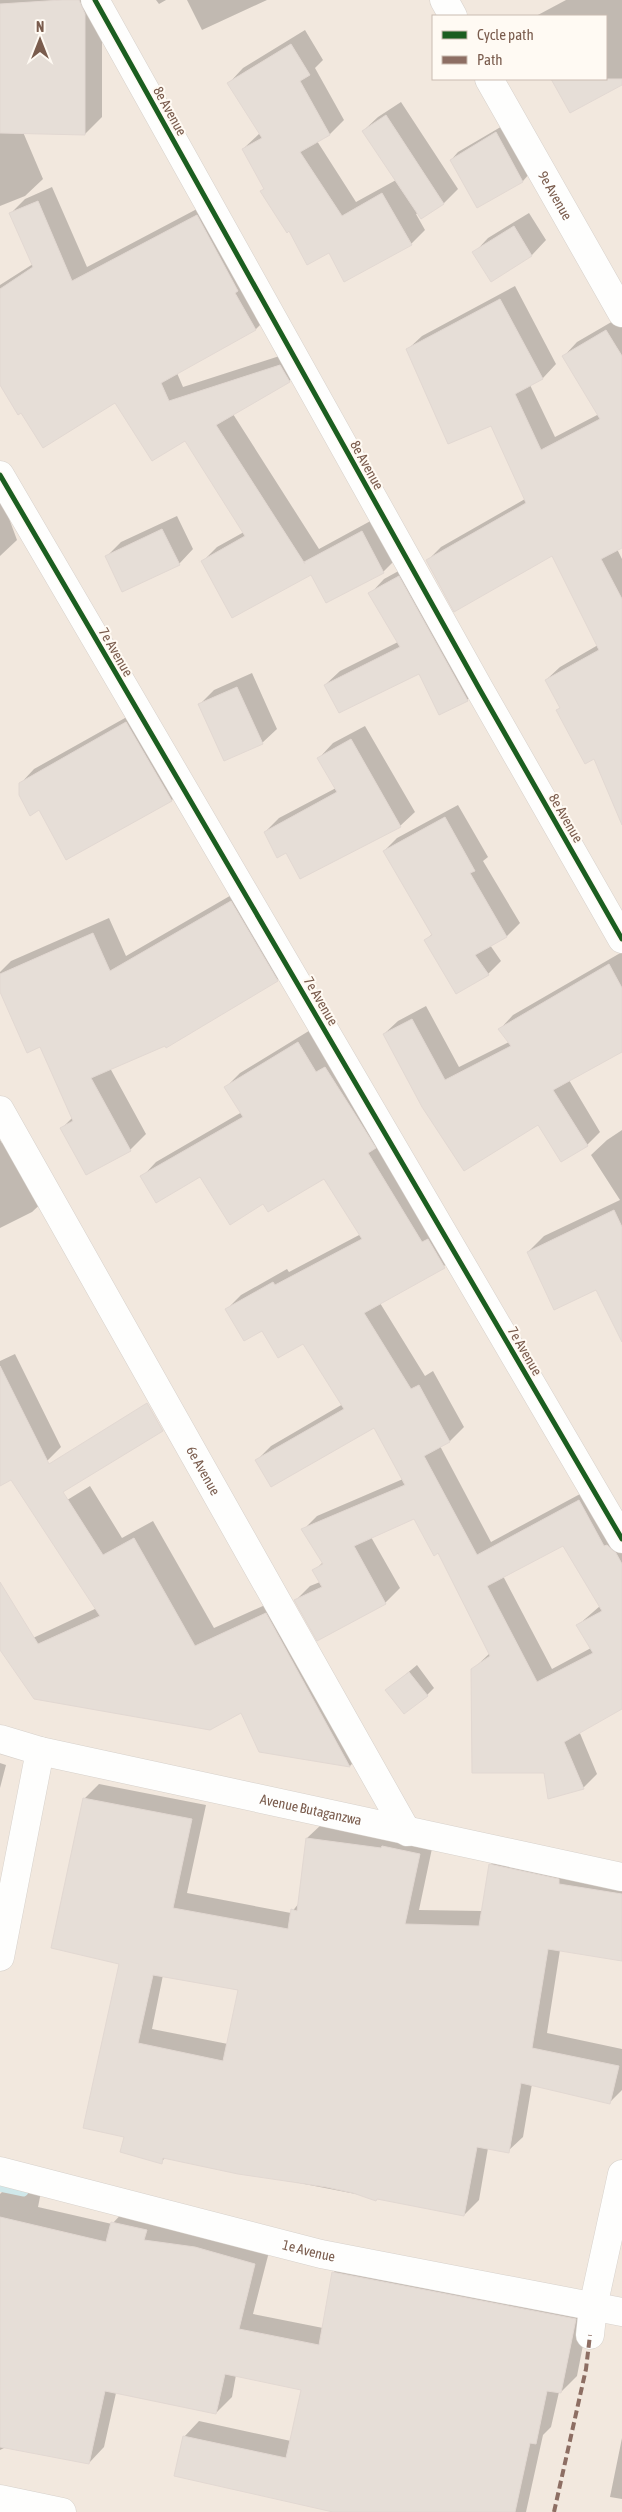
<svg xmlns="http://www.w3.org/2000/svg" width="622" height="2512" viewBox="0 0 622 2512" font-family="'Asap Condensed',sans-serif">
<rect width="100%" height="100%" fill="#f9f5f0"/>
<!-- residential -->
<path fill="#f2e8de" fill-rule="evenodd" d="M0 0H622V2512H0ZM433 16H606V79H433Z"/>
<!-- shadow -->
<path fill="#0003" fill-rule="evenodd" d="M0 0H102V117L85 134 23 132 43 179 25 196 0 206Z
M156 0H166L159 4Z
M187 0H267L202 30Z
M566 0H622V83L571 112 553 79H606V16H536Z
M305 30 323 60 315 68 344 120 330 134 317 141 356 202 396 180 363 131 378 117 401 102 458 189 444 203 421 218 418 213 416 214 425 230 411 244 329 251 289 230 243 149 260 133 229 83 243 68Z
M504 125 530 173 523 181 477 207 451 160 458 152Z
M52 187 87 267 212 201 270 315 256 329 177 373 183 387 295 351 304 367 289 381 233 414 319 549 376 518 397 558 383 572 311 573 202 562 217 547 244 532 186 439 116 401 21 411 0 383V285L33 264 10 214 25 199Z
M529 213 546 240 532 255 491 280 474 253 488 238Z
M515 286 556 364 543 378 530 385 555 437 599 414 564 356 577 342 620 317 622 319V547L617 549 622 559V699L546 680 560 667 598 645 552 555 427 561 441 547 525 499 491 425 408 349 422 336Z
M3 502 17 540 0 556V503Z
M177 516 193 549 179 564 107 556 121 542Z
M413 563 482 686 467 700 440 713 420 672 325 685 340 671 398 642 370 594 384 579Z
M252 673 277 729 262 743 200 704 214 690Z
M141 709 186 786 172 800 66 858 40 808 20 784 34 769Z
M365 726 415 812 400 826 287 851 265 832 279 818 336 788 319 758 333 743Z
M458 805 488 857 483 861 520 923 507 936 490 945 501 961 488 974 457 992 426 940 432 934 384 851 397 838Z
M247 886 293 964 277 980 165 1044 110 1068 146 1134 130 1150 62 1128 73 1117 41 1045 0 989V972L11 961 109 918 126 956Z
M622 952V1051L569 1080 600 1132 587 1145 539 1123 464 1170 384 1034 398 1021 426 1006 459 1067 509 1042 500 1029 513 1015Z
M312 1029 459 1252 444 1266 380 1303 425 1376 433 1371 464 1427 450 1441 440 1446 491 1542 593 1487 622 1531V1707L579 1731 597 1774 583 1788 545 1771 472 1670 490 1653 439 1551 415 1517 371 1537 400 1588 385 1603 318 1639 296 1600 310 1586 320 1582 314 1571 323 1562 303 1530 317 1516 403 1479 374 1426 257 1460 271 1446 343 1404 304 1342 263 1329 227 1309 241 1295 287 1269 289 1272 361 1234 325 1177 264 1203 201 1175 142 1177 156 1162 242 1112 226 1087 240 1073ZM563 1544 600 1606 578 1625 591 1648 552 1669 503 1576Z
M622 1130V1339L597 1288 528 1252 544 1236 620 1200 591 1155 607 1140Z
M16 1136 47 1198 32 1212 0 1228V1140L2 1143Z
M15 1354 61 1447 47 1461 0 1438V1361Z
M90 1486 122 1538 153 1521 214 1628 285 1596 368 1747 350 1766 260 1751 241 1711 35 1698 33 1638 97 1608 59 1505Z
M417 1665 434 1688 427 1695 387 1690Z
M0 1763 6 1765 0 1788Z
M99 1784 206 1805 187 1893 291 1913 299 1903 307 1838 322 1824 434 1839 419 1910 483 1911 490 1865 505 1850 622 1877V1960L560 1950 547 2033 622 2049V2090L610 2102 532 2084 523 2137 508 2151 488 2148 479 2200 464 2215 166 2157 161 2162 126 2136 120 1963 85 1798ZM163 1975 239 1989 228 2044 152 2029Z
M8 2186 41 2192 38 2207 112 2224 128 2207 270 2248 253 2314 323 2328 333 2273 348 2257 591 2304 577 2376 561 2392H559L551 2427 543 2435 526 2512H342L184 2437 199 2421 291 2441 302 2389 236 2375 232 2397 216 2413 116 2393 104 2447 89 2463 6 2447 0 2450V2194Z
M622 2438V2499L610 2497Z"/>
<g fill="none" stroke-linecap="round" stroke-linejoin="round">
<!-- stream -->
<path stroke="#d0e8ea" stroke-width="11" d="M0 2186 23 2191"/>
</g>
<!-- building -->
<path fill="#e6ded7" stroke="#e2d8d2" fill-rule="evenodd" d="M62 0H79L85 14V135L0 133V4Z
M291 44 310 75 300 81 330 135 300 152 342 216 382 193 412 245 344 282 329 253 307 265 289 231 287 233 260 191 264 189 242 149 262 138 227 83Z
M551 79H622V85L570 113Z
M386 115 444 204 421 219 362 131Z
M496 132 523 182 477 208 450 160Z
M38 201 72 281 197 215 238 291 235 293 256 330 161 383 169 401 280 365 290 382 216 425 305 564 304 562 362 531 384 573 326 603 311 575 232 618 201 561 245 536 185 441 152 461 115 403 43 448 21 413 18 415 0 385V289L33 267 9 213Z
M514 226 532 256 491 282 472 252Z
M500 299 543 379 515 394 541 450 600 419 562 356 606 330 622 356V548L601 559 622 599V825L594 759 585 764 556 710 560 708 545 680 599 650 552 556 454 612 426 560 526 503 491 426 448 444 406 349Z
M162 529 180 565 122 592 105 556Z
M399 576 468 701 439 715 419 674 339 713 324 685 400 647 368 593Z
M237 687 263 744 224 761 198 704Z
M126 722 172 801 66 860 39 810 30 816 19 795V783Z
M351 739 401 827 300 879 286 853 277 858 264 832 337 792 317 758Z
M445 817 475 871 470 873 507 937 475 955 489 975 456 994 424 940 432 935 383 851Z
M231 901 278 981 166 1048 165 1046 91 1078 131 1151 86 1175 60 1128 73 1121 40 1047 27 1053 0 992V974L93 933 110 971Z
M609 964 622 988V1052L553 1090 588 1146 561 1162 538 1125 464 1171 422 1107 383 1034 412 1019 445 1080 511 1046 498 1029Z
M298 1042 316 1072 325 1067 353 1111 376 1148 368 1153 422 1242 428 1239 445 1268 364 1313 411 1389 419 1385 450 1442 424 1456 477 1555 579 1500 604 1546 607 1545 616 1553 622 1564V1709L564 1742 584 1789 548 1799 544 1773H472L471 1669 490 1656 438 1553 434 1556 414 1519 354 1546 386 1604 317 1641 294 1600 322 1587 312 1570 323 1564 301 1529 405 1485 374 1428 271 1487 255 1460 344 1409 303 1344 278 1358 262 1331 244 1341 225 1309 273 1282 275 1285 362 1239 324 1179 268 1212 263 1204 230 1225 200 1177 156 1203 140 1176 243 1117 224 1087ZM563 1546 602 1611 576 1625 593 1653 537 1682 487 1586Z
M614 1210 622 1227V1342L596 1290 554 1310 527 1252Z
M0 1366 49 1464 147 1403 163 1431 63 1492 103 1555 134 1538 195 1646 266 1613 350 1767 259 1752 241 1713 210 1730 34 1699 0 1650V1582L38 1644 100 1616 11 1480 0 1486Z
M409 1672 428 1696 404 1714 385 1690Z
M83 1798 192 1819 173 1908 288 1929 291 1909 297 1911 306 1838 381 1848 382 1846 420 1854 405 1924 479 1926 489 1864 559 1879V1884L622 1894V1961L548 1949 532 2048 619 2066 610 2104 521 2083 509 2153 477 2147 464 2216 377 2199 376 2201 353 2193 326 2187 238 2174 163 2158 162 2164 120 2152 124 2137 83 2128 119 1964 51 1948ZM153 1975 238 1990 223 2061 138 2043Z
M0 2217 106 2242 111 2222 147 2230 144 2240 195 2247 255 2264 239 2329 319 2345 332 2272 576 2319 561 2393 547 2391 536 2444 530 2443 515 2512H333L174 2476 183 2436 286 2458 301 2390 225 2374 216 2414 105 2391 89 2464 0 2447Z"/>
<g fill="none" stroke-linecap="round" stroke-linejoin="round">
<!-- minor casing -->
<g stroke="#d7d1cb" stroke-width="29">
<g id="minor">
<path d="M95 0 480 690 622 939"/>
<path d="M444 0 453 16"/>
<path id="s1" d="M489 79 622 313"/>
<path d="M0 475 622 1539"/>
<path id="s2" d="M0 1110 407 1832"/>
<path id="s3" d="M0 1739 40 1751 622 1877"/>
<path d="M0 1957 40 1751"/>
<path id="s4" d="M0 2171 321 2254 622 2312"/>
<path d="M590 2335 593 2307 622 2174"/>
<path d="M0 2499 62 2512"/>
</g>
</g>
<!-- minor -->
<use href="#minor" stroke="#fefefd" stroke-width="28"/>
<!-- quiet -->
<path stroke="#8d6e63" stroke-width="4" stroke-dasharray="8 4" stroke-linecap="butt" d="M554 2512 586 2369 590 2335"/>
<!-- cycleway casing -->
<g stroke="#fffaf3" stroke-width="8">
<path id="cycleway" d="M95 0 480 690 622 939
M0 475 622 1539"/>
</g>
<!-- cycleway -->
<use href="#cycleway" stroke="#1b5e20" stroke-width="5"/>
</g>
<g text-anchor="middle" stroke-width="4" stroke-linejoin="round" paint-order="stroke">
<!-- street labels -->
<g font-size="14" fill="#7a5c4d" stroke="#fffaf3">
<text transform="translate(170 111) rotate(61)" y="5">8e Avenue</text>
<text dy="5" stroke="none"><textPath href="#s1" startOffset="134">9e Avenue</textPath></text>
<text transform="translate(367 465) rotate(61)" y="5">8e Avenue</text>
<text transform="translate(116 652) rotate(60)" y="5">7e Avenue</text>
<text transform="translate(566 818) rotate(60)" y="5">8e Avenue</text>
<text transform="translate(321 1001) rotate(60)" y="5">7e Avenue</text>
<text transform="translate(525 1351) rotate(60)" y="5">7e Avenue</text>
<text dy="5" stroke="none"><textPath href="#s2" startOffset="414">6e Avenue</textPath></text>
<text dy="5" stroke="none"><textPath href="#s3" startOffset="319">Avenue Butaganzwa</textPath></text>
<text dy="5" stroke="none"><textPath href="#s4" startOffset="319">1e Avenue</textPath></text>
</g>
</g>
<!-- legend -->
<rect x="432" y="15" width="175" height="65" fill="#fffaf3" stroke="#cabbb1"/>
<rect x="442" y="31" width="25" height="8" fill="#1b5e20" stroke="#cabbb1"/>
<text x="477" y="40" font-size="15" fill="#7a5c4d">Cycle path</text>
<rect x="442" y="56" width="25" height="8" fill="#8d6e63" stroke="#cabbb1"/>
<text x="477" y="65" font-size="15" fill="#7a5c4d">Path</text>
<!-- north arrow -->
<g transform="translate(40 40)" stroke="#fffaf3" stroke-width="4" paint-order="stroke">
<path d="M0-4L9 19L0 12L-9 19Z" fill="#7a5c4d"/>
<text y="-8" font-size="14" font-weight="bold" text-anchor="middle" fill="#7a5c4d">N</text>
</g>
</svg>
